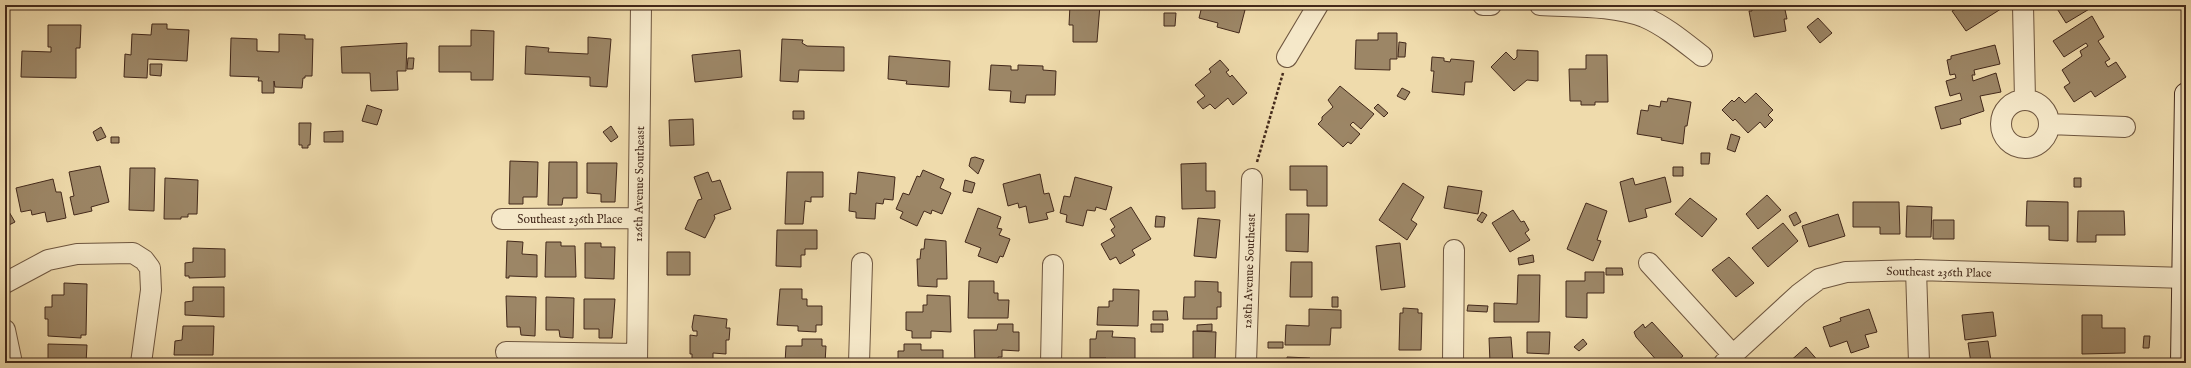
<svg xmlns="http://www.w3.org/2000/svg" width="2191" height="368" viewBox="0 0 2191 368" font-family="'IM FELL English',serif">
<rect width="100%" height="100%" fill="#efdbac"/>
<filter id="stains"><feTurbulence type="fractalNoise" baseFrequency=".005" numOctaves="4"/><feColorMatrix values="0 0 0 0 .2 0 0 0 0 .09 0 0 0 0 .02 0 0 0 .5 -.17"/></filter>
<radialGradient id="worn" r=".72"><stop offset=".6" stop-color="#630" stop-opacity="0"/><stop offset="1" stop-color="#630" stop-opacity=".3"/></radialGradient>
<!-- building -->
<path fill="#9c8666" stroke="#43291b" d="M1070 5H1100L1097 42H1073V25H1069Z
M1199 5H1229L1245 10 1239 33 1217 27 1218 23 1199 18 1202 6Z
M1751 5H1784L1787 19H1784L1786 31 1754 37 1749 11H1752Z
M1956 5H2003L2004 7 1966 31 1952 11 1958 8Z
M2059 5H2096L2066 23 2056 7Z
M1164 13H1176L1175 26H1164Z
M2092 16 2104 37 2098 41 2110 59 2105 62 2108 67 2116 62 2126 77 2095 97 2091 91 2074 102 2064 87 2070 83 2062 70 2082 56 2080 51 2088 46 2086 43 2064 57 2053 41Z
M1818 18 1832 33 1820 43 1807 27Z
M152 24H167V29L189 30 187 61 148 59 147 78 124 77 125 54 131 55 132 34 151 35Z
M48 25H81L80 48H76V78L21 77 22 51 51 52V47H48Z
M471 30 494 31 493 80H471V72H439V46H471Z
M1378 33H1397V59H1390V70L1355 69 1356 40H1378Z
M279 34 305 35V39H313L312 76H305V78H303L302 88 275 87 274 81V93H262V81H258L259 77 230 76 231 38 257 39V51L279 52Z
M588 37 611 39 607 87 590 86V77L525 74 526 46 549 48 548 52 588 54Z
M782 39 803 40 802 43 807 46 844 47V71L799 70 798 82 780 81Z
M1399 42 1406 43 1405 57H1398Z
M407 43 406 71H397L398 90 371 91 370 73H342L341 47Z
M1995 45 2000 64 1974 70 1975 75H1972L1973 81 1996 73 2001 92 1980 96 1984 111 1960 119 1961 124 1941 129 1935 107 1962 100 1960 93 1950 96 1946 81 1956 78 1955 74 1950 75 1947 60 1951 59V56Z
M740 50 742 77 695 82 692 55Z
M1517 50 1538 51V81L1527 80 1514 91 1491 67 1506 52 1514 60 1517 57Z
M1586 55H1607L1608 102H1595V105H1581V101H1570L1569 69H1586Z
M889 56 950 61 949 87 906 84 907 81 888 79Z
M1432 57 1444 58V61L1450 62 1451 59 1474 61 1472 82H1465L1464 95 1432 92 1434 71H1431Z
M408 58H414L413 69H407Z
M1220 60 1229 70 1226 72 1230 77 1232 75 1247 93 1233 105 1228 98 1215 109 1210 104 1203 109 1197 102 1205 96 1195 85 1211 72 1209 69Z
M150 64H162L161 76 150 75Z
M991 65 1011 66V70H1018V65L1043 66V70L1056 71 1055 95H1026L1025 103 1010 102 1011 91 989 90Z
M1340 86 1374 114 1361 129 1353 122 1350 125 1360 134 1351 144 1348 142 1343 147 1318 124 1322 120V117L1333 107 1328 100Z
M1402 88 1410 92 1405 100 1397 96Z
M1756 93 1773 110 1768 115 1773 120 1765 128 1760 122 1748 133 1735 119 1733 121 1722 110 1732 100 1734 102 1739 97 1745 103Z
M1668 98 1691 102 1687 126H1685L1683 144 1661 140 1662 138 1637 134 1641 110 1648 111 1649 105 1660 107 1661 101 1667 102Z
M1378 104 1388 113 1384 117 1374 108Z
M367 105 382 110 377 125 362 121Z
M793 111H804V119H793Z
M693 119 694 145 670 146 669 120Z
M299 123H311L310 145H308V148H302V145H299Z
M611 126 618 137 611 142 603 132Z
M101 127 106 137 97 141 93 132Z
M343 131V142H324V132Z
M1731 134 1740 137 1735 152 1727 149Z
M111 137H119V143H111Z
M1701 153H1710L1709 164H1701Z
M975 157 984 160 978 174 969 166 971 158Z
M510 161 538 162 537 197H523V204H509Z
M549 162H577V198H563L562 205H548Z
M587 163H617L615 202H601V194L587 193Z
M1206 163V191H1215V208L1182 209 1181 164Z
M100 166 109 202 91 207 92 211 74 215 70 197 74 196 69 172Z
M1290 166H1327V206H1307V190H1290Z
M1673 167H1683V176H1673Z
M130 168H155L154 211 129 210Z
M923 170 944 179 940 188 951 193 942 214 932 210 931 214 924 211 917 226 900 218 903 212 896 209 903 193 909 195 917 176 920 177Z
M708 172 712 182 720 180 731 209 714 215 715 218 705 238 685 229 698 200 702 199 694 177Z
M787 172H823V197H811V202L805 201 803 224H785Z
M858 172 895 177 893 200 884 199 883 204 876 203 875 219 856 218V212L849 211 850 193 856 194Z
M1040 174 1044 194 1049 193 1054 211 1046 213 1048 219 1029 223 1026 206 1019 208 1018 203 1008 206 1003 184Z
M1075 177 1112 187 1106 210 1096 207 1095 211 1087 210 1083 226 1066 222 1067 215 1060 213 1064 196 1070 197Z
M1665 177 1671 202 1645 209 1647 217 1629 222 1620 182 1633 178 1635 185Z
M165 178 198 180 197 214H188V217H181V219H164Z
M2074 178H2081V187H2074Z
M53 179 56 192H61L66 218 47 222 45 212 32 215 31 210 21 212 16 188Z
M965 180 975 183 972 193 963 191Z
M1403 183 1424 197 1411 220 1417 224 1407 240 1379 220Z
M1448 186 1482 191 1478 214 1444 208Z
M1767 195 1781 210 1758 229 1746 214Z
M1690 198 1717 219 1702 237 1675 214Z
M2027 201 2068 202V241L2049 240V226H2026Z
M1853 202H1899L1900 234H1880V227H1853Z
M1586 203 1607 211 1597 240 1601 241 1593 261 1567 249Z
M5 205 15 222 5 227Z
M1907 206 1932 207 1931 237H1906Z
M1131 207 1151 239 1132 250 1135 255 1120 264 1116 257 1110 260 1101 244 1115 236 1111 230 1115 227 1110 219Z
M978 208 1001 217 997 228 1002 229 999 235 1010 239 1003 257 1000 256 997 263 978 256 981 248 965 242Z
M1513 210 1521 222 1524 221 1529 230 1525 233 1530 240 1510 252 1492 223Z
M2078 211H2124L2125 235H2096V242H2077Z
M1482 212 1487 215 1482 223 1477 220Z
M1796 212 1801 222 1794 226 1789 216Z
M1286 214H1309L1308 252 1286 251Z
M1838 214 1845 236 1809 247 1802 226Z
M1156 216 1165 217 1164 227H1155Z
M1198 218 1220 220 1216 258 1194 256Z
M1933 220H1954V239H1933Z
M1783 223 1798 241 1768 267 1752 248Z
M777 230H817V249H805V255H801V267L776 266Z
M925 239 946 241 947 279H937V287L918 286 917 259H920L921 249H924Z
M507 241 523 242 522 254 537 255V277L509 276V278H506Z
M546 242H561V246H575L576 277H545Z
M585 243H601V247H615L614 279 585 278Z
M1400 243 1405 287 1381 290 1376 246Z
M193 248 225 249V277L189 278V276H185V263L193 262Z
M667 252H690V275H667Z
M1533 255 1534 262 1519 265 1518 258Z
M1729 257 1754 283 1736 297 1712 270Z
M1291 262H1312V297H1290Z
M1606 268H1622L1623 275H1606Z
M1585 272H1604V293H1587V318L1566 317V281H1585Z
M1518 275H1540L1539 322H1494V303L1517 304Z
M969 281H994V293H998V300H1009L1008 318H968Z
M1195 281 1218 282V292H1221V307H1217V319H1183L1184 297H1195Z
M64 283 87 284 86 335H81V338L48 336V319H45V307H52V295H64Z
M193 287H224V317L185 315V302L193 301Z
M780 289H802V299H807V306H822V325H816V332L798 331V326L777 325Z
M1113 289 1139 290 1138 326 1097 325 1098 307H1109V301H1113Z
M927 295 950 296 951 332 931 331V338H912V331L906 330V312H923V305H927Z
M506 296 536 297 535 336 521 335 520 327H507Z
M546 297 574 298 573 338 560 337 559 330H546Z
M1332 297H1338V307H1332Z
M584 299H615L612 338H599V329H584Z
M1468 305 1488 306 1487 312 1467 311Z
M1403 308 1418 309V313H1422L1421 350H1399L1400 313H1403Z
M1309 309 1341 310V328H1331L1330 345H1285L1286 325 1309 326Z
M1869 309 1877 332 1865 335 1869 347 1851 353 1847 341 1830 347 1823 327 1841 321 1840 318Z
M1153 311H1167L1168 320H1153Z
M1993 312 1996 336 1965 340 1962 315Z
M694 315 727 319 726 328H730L729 340H726V354L713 353V363H692V354H690V335L697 336V331H693L692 327Z
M2082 315H2102V328H2125V353L2082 354Z
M1652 322 1683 356 1675 363H1659L1636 337 1634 332 1643 324 1645 328Z
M998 324H1013V332H1019V351L1002 350V357H998V363H975L974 330H997Z
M1151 324H1163V332H1151Z
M1212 324V331H1197V325Z
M183 326H214L213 355H174L175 341 182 340Z
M1097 331H1113L1112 337 1135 338V363H1106V358H1090V339H1096Z
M1193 331 1216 332 1215 363H1193Z
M1527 332H1550L1549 354 1527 353Z
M2144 336H2150L2149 348H2143Z
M1511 337 1513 363H1490L1489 338Z
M802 339H822V346H826L825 363H785L786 346H802Z
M1583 339 1587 344 1579 351 1574 347Z
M1988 341 1991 361 1971 363 1968 343Z
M1268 342H1283V348H1268Z
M48 344 87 345 86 363H48Z
M904 344H921V350H943V363H898V351H904Z
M1806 347 1820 363H1788Z
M1287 357 1310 358V363H1287Z"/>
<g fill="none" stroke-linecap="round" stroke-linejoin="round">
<!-- street casing -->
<g stroke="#6e563f" stroke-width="22">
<path id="street" d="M1483 5H1491
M1540 5C1573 7 1613 5 1644 17 1665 26 1684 42 1702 56
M2023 5 2025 100
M1287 57 1318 5
M2001 124a24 24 0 1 1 48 0a24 24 0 1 1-48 0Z
M2049 124 2125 127
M502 219 638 218
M1649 263 1733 355
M1916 270 1919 363
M5 283 48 260 77 254 133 253 144 260 150 268 151 290 141 363
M5 330 12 363
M506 352 637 354
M637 363 641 5
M859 363 862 263
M1051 363 1053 265
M1246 363 1252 179
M1453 363 1454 250
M1724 363 1799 294 1819 279 1846 272 1916 270 2186 278"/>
</g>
<!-- secondary casing -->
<g stroke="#43291b" stroke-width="24">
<path id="secondary" d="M2182 363 2186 94"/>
</g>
<!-- path -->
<path stroke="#43291b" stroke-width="2.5" stroke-dasharray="3 2" stroke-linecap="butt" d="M1257 162 1283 73"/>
<!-- street -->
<use href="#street" stroke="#f5e8c9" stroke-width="20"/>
<!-- secondary -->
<use href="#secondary" stroke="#f5e8c9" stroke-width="22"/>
</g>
<g text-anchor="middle" stroke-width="4" stroke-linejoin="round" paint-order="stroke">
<!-- street labels -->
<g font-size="12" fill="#43291b" stroke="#f5e8c9">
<text transform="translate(639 184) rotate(-89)" y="4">126th Avenue Southeast</text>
<text x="570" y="223">Southeast 236th Place</text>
<text transform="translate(1249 271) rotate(-88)" y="4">128th Avenue Southeast</text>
<text transform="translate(1939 272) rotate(1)" y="4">Southeast 236th Place</text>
</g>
</g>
<!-- margin -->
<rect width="2191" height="368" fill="none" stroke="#efdbac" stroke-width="20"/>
<rect x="6" y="6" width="2179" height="356" fill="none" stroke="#43291b" stroke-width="2"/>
<rect x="10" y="10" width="2171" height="348" fill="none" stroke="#43291b"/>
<rect width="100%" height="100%" filter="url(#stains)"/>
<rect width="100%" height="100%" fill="url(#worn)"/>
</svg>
